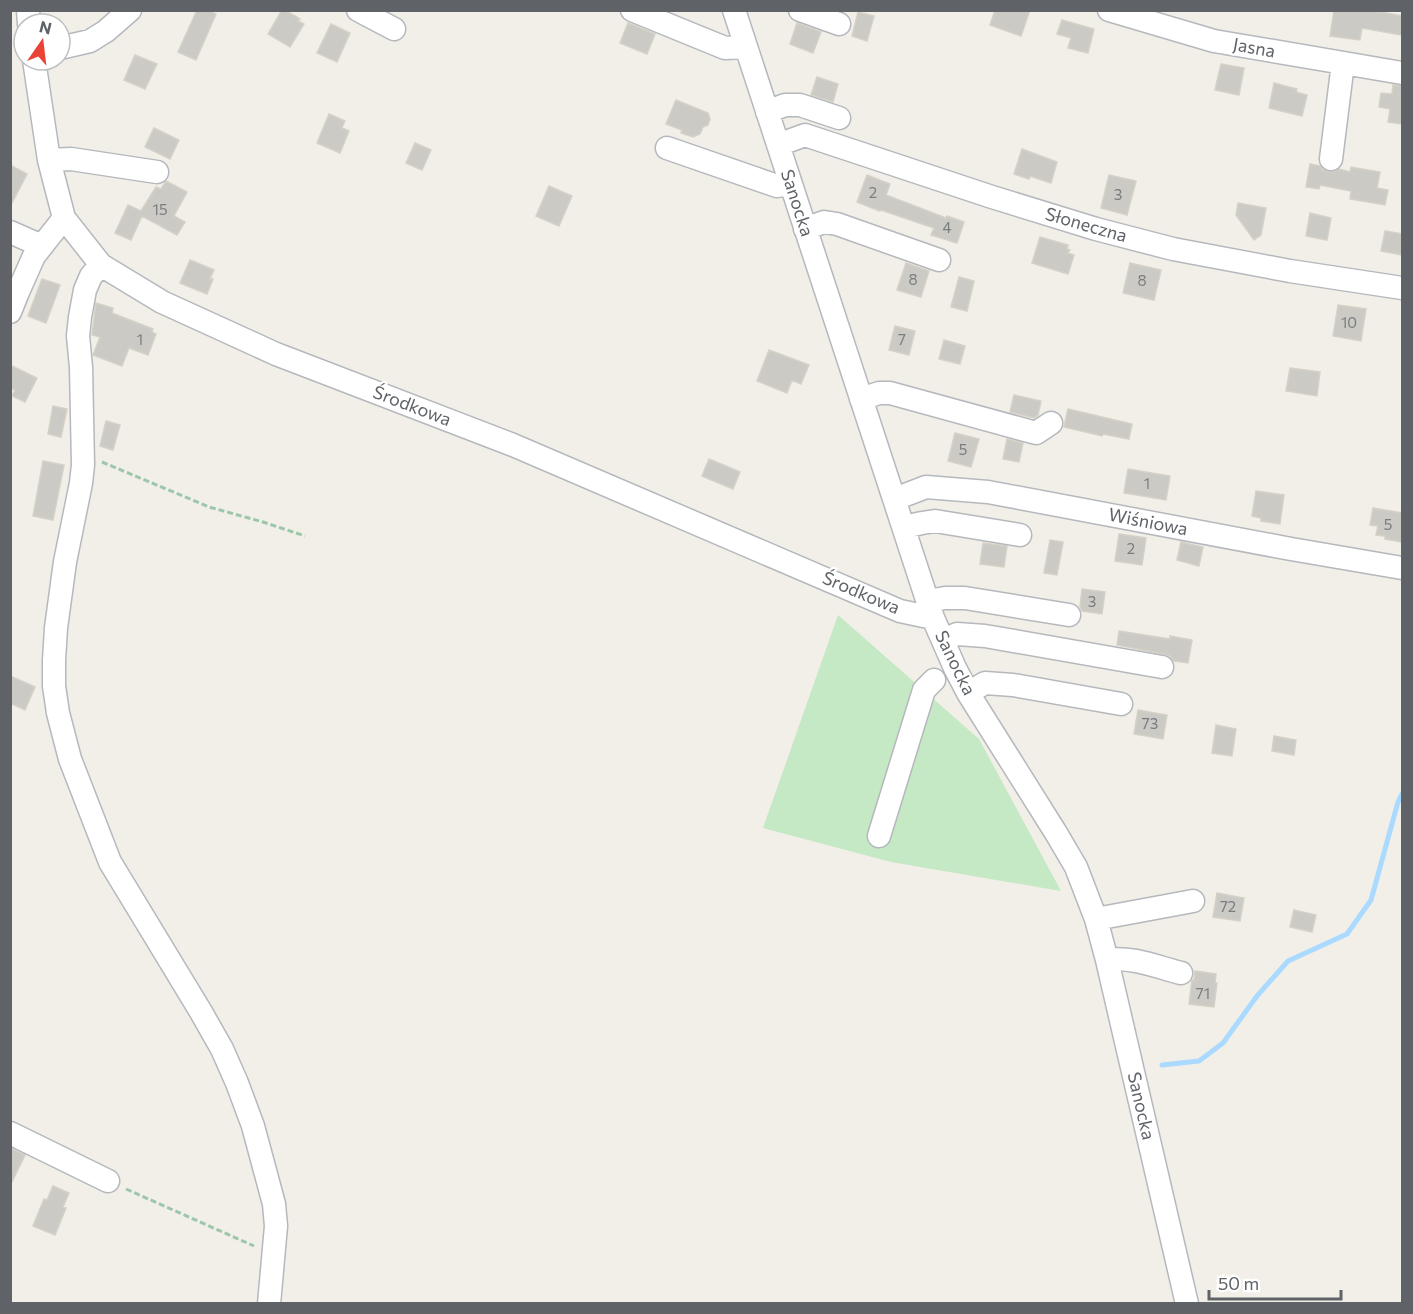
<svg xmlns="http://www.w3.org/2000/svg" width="1413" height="1314" viewBox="0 0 1413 1314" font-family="Commissioner,sans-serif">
<rect width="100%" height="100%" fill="#f1efe8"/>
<!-- green -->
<path fill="#c5e8c5" d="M838 615 979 739 1061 891 891 862 763 828Z"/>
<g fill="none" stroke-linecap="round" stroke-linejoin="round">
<!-- stream -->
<path stroke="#aadaff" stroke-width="5" d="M1162 1065 1199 1061 1223 1043 1257 996 1288 961 1347 934 1371 900 1398 802 1402 794"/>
</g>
<!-- building -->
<path fill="#cccac5" stroke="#d6d1c6" stroke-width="1.5" d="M197 10H208L216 14 196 60 178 52Z
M282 10H285L300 19 298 21 304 24 290 47 268 34Z
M995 10H1030L1021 36 990 25Z
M1334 10H1369L1402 16V35L1362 28 1360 40 1330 36Z
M858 12 874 16 867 41 852 36Z
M1062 20 1094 29 1088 53 1068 48 1071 38 1057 34Z
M628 23 655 34 647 54 620 43Z
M797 23 821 32 813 53 790 44Z
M331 24 350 33 337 62 317 53Z
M135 55 157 64 145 89 124 80Z
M1221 64 1244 68 1239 95 1215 90Z
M817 77 838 84 833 102 811 95Z
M1274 83 1297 89 1296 92 1307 95 1302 116 1269 108Z
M1393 85 1402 86V124L1388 122 1390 109 1379 107 1381 93 1392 94Z
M676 100 708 113 710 119 708 125 703 127 700 134 693 137 681 133 682 130 666 124Z
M329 114 345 121 342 128 349 131 340 153 317 143Z
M154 128 179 140 170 159 145 147Z
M415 143 431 150 422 170 406 163Z
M1022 149 1057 162 1051 183 1030 176 1029 179 1014 174Z
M1310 164 1320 166 1323 170 1330 172 1339 169 1350 172 1351 167 1380 172 1377 188 1388 190 1385 205 1350 199 1351 191 1320 185 1319 189 1306 187Z
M10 165 27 174 10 207Z
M867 175 890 184 886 195 946 218 947 216 964 222 957 243 931 235 934 228 881 210 880 211 857 202Z
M1109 175 1136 181 1127 215 1101 208Z
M166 181 187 192 174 216 185 222 177 235 142 216 131 240 115 233 128 205 141 211 156 187 161 189Z
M549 186 572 196 559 226 536 216Z
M1238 203 1266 208 1261 235 1254 240 1236 215Z
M1310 213 1331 218 1327 240 1306 236Z
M1385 231 1402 234V255L1381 251Z
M1040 237 1068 245 1067 249 1070 250 1068 253 1074 255 1068 274 1032 263Z
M190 260 214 270 210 279H213L207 294 180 283Z
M906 263 929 271 921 297 897 290Z
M1130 263 1161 270 1154 300 1123 293Z
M959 277 974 281 967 311 951 307Z
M42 279 60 285 46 323 28 316Z
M96 303 113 308 112 313 153 329 152 332 156 334 148 355 129 348 122 366 93 355 100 337 92 335Z
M1338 305 1366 309 1361 341 1333 336Z
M895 326 915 331 909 355 889 350Z
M944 340 965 346 960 364 939 359Z
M769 350 809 365 801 384 792 380 787 393 757 381Z
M10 365 37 378 25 402 12 396 15 390 10 388Z
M1290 368 1320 372 1317 396 1286 391Z
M1014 395 1041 401 1038 415 1034 418 1010 412Z
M53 406 67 409 61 437 48 434Z
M1068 409 1132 424 1129 439 1103 434 1102 436 1064 427Z
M106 421 120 425 113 450 100 446Z
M955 433 979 439 971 467 948 461Z
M1007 439 1023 443 1019 462 1003 459Z
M709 459 740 472 733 489 702 476Z
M43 461 64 465 53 520 33 516Z
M1128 469 1170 476 1166 500 1124 493Z
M1256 491 1284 495 1280 524 1261 521V518L1252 516Z
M1373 508 1402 513V542L1385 539V536L1376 535 1378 526 1370 525Z
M1119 534 1146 538 1142 565 1115 561Z
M1050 540 1063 542 1057 575 1044 573Z
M1181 542 1203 547 1199 566 1177 560Z
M983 543 1007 546 1004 567 980 564Z
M1082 589 1105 592 1102 614 1082 611 1080 607Z
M1119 631 1170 639V636L1192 640 1188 663 1174 661 1170 656 1164 654 1117 645Z
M10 676 35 687 25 710 10 703Z
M1138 710 1167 715 1163 739 1134 734Z
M1216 725 1236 729 1232 756 1212 753Z
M1274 736 1296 740 1294 755 1272 751Z
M1217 893 1244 898 1240 921 1213 917Z
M1294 910 1316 915 1312 932 1290 927Z
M1195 971 1216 974 1215 983H1217L1214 1007 1189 1004 1192 980H1194Z
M10 1148 25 1155 10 1186Z
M53 1186 69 1193 63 1207 66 1208 55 1235 33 1226 44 1199 47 1200Z"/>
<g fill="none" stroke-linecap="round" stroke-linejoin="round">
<!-- minor casing -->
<g stroke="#b5b8bc" stroke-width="25">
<path id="minor" d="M28 10 29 24
M358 10 394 29
M632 10 725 48 746 47
M734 10 933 618 955 668 968 693 1056 833 1076 867 1096 919 1107 960 1187 1304
M800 10 839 24
M1109 10 1214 41 1402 73
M60 48 90 41 106 31 130 10
M34 60 49 160 64 218 101 265 162 302 276 354 513 445 900 611 933 618
M767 112 785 105H800L839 118
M778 145 805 135 992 197 1096 229 1173 249 1290 271 1402 288
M667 148 777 186 791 184
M1331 159 1343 63
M49 160 71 159 157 172
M805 229 824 222 837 224 939 260
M10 232 42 246
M101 265 91 276 85 290 80 317 78 336 81 367 83 465 81 483 65 562 56 628 54 660V686L58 713 70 759 110 862 201 1012 222 1049 237 1083 253 1126 274 1204 276 1226 269 1304
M10 312 18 292 34 256 64 218
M861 399 879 393H890L1036 433 1051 423
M895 499 926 487 988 492 1291 549 1402 568
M904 527 922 523 935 521 1020 535
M928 601 945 598H965L1069 615
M943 640 957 634 985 636 1162 667
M968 693 985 683 1013 685 1121 704
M879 836 924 690 934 680
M1096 919 1193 901
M1107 960C1132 956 1157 967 1181 973
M10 1133 108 1181"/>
</g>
<!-- path -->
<path stroke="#9cc7a9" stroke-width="3" stroke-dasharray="6 3" stroke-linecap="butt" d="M102 462 209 507 263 522 305 536
M126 1189 254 1246"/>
<!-- minor -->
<use href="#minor" stroke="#fff" stroke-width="22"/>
</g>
<g text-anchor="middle" stroke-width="4.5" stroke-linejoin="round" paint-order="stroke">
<!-- number labels -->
<g font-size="15" fill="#7a7d7f">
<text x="873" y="198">2</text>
<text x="1118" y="200">3</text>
<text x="160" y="215">15</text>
<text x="947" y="233">4</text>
<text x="913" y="285">8</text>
<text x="1142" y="286">8</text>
<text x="1349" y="328">10</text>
<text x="140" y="345">1</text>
<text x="902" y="345">7</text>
<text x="963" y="455">5</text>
<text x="1147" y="489">1</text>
<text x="1388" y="530">5</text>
<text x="1131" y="554">2</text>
<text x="1092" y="607">3</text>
<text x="1150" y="729">73</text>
<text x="1228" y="912">72</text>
<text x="1203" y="999">71</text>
</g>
<!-- street labels -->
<g font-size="18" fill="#5f6368" stroke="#fff">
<text transform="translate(1254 48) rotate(10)" y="6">Jasna</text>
<text transform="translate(797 203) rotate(72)" y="6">Sanocka</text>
<text transform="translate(1086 225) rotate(16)" y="6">Słoneczna</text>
<text transform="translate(412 406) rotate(21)" y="6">Środkowa</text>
<text transform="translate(1148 522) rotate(11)" y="6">Wiśniowa</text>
<text transform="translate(861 593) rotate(23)" y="6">Środkowa</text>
<text transform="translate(955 663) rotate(64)" y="6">Sanocka</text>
<text transform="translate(1141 1106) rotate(77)" y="6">Sanocka</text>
</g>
</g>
<!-- border -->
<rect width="1413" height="1314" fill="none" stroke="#5f6368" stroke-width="24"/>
<!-- north arrow -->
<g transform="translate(42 42) rotate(14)"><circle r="28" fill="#ffffff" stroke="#bfc1c3" stroke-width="1.5"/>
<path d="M0-4.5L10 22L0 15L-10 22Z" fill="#ea4335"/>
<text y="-9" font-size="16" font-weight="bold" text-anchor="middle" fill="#5f6368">N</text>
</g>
<!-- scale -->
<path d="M1209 1290v9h132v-9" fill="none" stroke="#5f6368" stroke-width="3"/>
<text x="1218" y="1290" font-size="18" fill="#5f6368" stroke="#ffffff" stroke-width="4.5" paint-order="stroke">50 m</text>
</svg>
